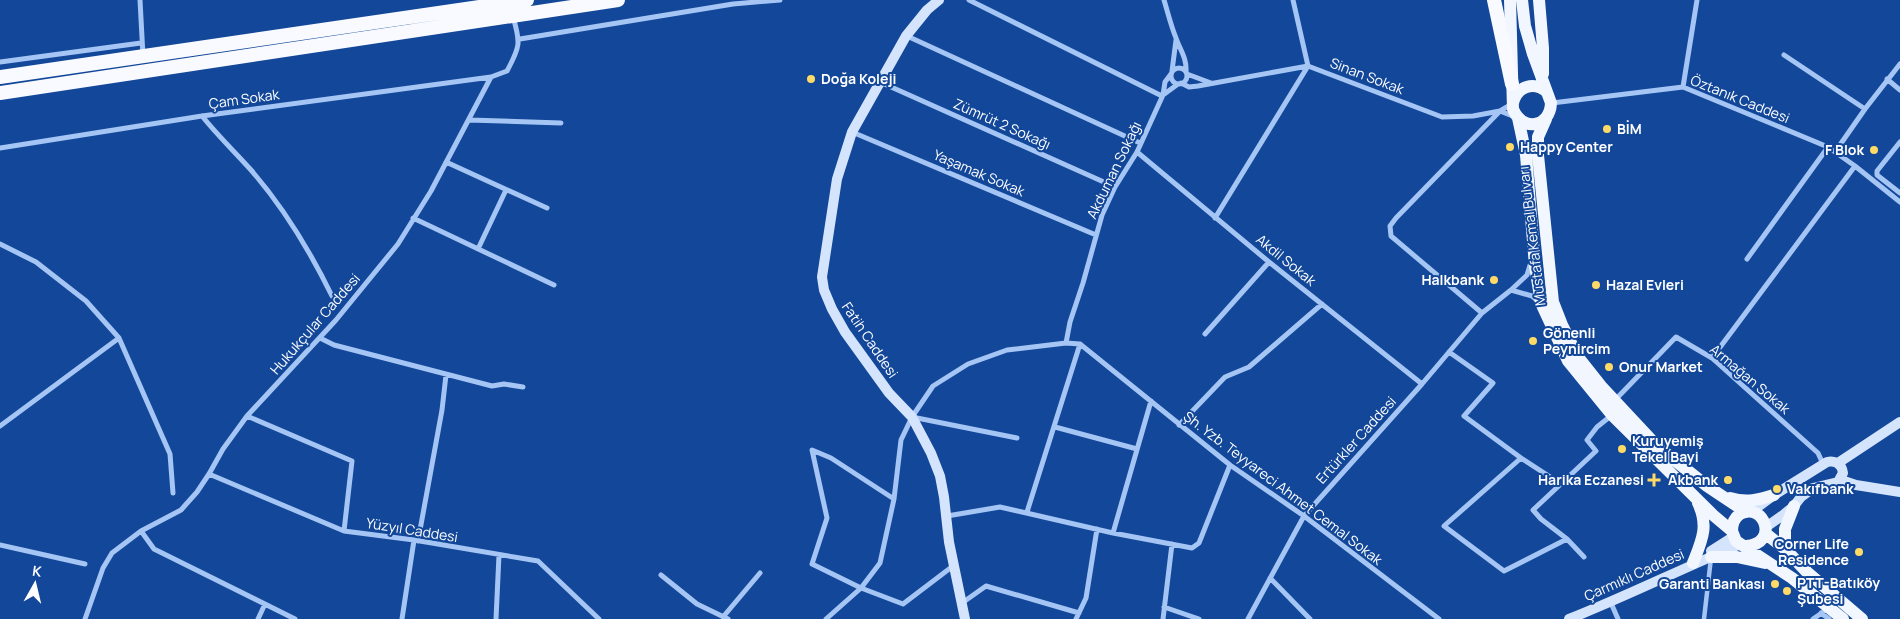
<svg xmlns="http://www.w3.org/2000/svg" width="1900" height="619" viewBox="0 0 1900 619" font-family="Manrope,sans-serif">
<rect width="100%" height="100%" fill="#124799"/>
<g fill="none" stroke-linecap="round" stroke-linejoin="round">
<!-- pedestrian -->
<path stroke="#a5c5f4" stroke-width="4.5" d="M1704 619 1711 558"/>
<!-- minor -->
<path stroke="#a5c5f4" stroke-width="5" d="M140 0 143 56
M969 0 1162 96
M1164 0C1168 13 1171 26 1176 38 1180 50 1187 58 1186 72
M907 36 1140 143
M520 39 733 4 780 0
M1784 55 1865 109
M0 62 141 43
M1171 76a8 8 0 1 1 16 0a8 8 0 1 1-16 0Z
M1172 71 1176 40
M1187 74 1211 83
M1887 79 1900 90
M880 82 1115 187
M1181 83 1189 87 1198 86 1308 66 1442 117 1473 116 1500 111 1512 104
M1683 87 1697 0
M1163 95 1178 84
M1552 103 1683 87 1828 147 1855 166 1900 202
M202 116C218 136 235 152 251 170 284 208 310 251 332 296
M469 120 561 123
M852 132 1096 235
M1900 142 1877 171V175L1900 193
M0 148 202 116 491 77
M1137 152 1269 262 1422 384
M1835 152 1865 109 1900 64
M446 162 547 208
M413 218 554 285
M1215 218 1308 66 1293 0
M0 244 36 262 86 301 119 338 170 454 173 493
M478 249 506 190
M1747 259 1828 147
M1511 290 1532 296 1538 301
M1482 313 1391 236 1390 226 1396 218 1500 111 1515 117
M1205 334 1269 262
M320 338 334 345 492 386 504 384 523 387
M1066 343 1070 322 1083 283 1102 215 1115 187 1137 152 1163 95 1165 82 1171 74
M1449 352 1493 383 1464 416 1521 458 1444 526 1504 571 1567 539
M1712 358 1855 166
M1615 400 1676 337 1712 358 1818 453 1823 464
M247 416 352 461 344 531
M912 417 1017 438
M1179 425 1225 377 1249 367 1322 304
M0 426 119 338
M1055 427 1137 449
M1521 458 1561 484
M209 474 344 531 414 540 538 561 599 619
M894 499 831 458 812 450 827 518 812 564 861 588 903 604 953 566
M1027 512 1080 344
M947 516 1000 507 1113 533 1192 548 1199 543 1230 465
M141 531 154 549 295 619
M1113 533 1151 401
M418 541 442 410 446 375
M0 545 85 564
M1584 557 1567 539 1541 519 1533 510 1596 451 1587 440 1597 427 1612 415
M661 575 697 604 728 619
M1270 578 1310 619
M962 603 986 586 1079 613
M1611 603 1618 619
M1164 607 1199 619
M1821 613 1829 619
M723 617 760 573
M85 619 103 568 112 553 141 531 181 510 197 492 209 474 223 449 247 416 336 320 398 244 431 191 491 77 507 71C520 47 521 43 513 17
M258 619 265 604
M402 619 414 540
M496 619 499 555
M826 619 861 588 880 563 894 499 901 440 912 417 933 386 968 364 1007 350 1066 343 1080 344 1230 465 1304 516 1439 619
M1076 619 1086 598 1097 529
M1163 619 1172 544
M1248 619 1304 516 1422 384 1482 313 1511 290 1527 275 1531 262
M1813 619 1829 608"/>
<!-- secondary -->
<path stroke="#d4e4fd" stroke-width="10" d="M939 0 927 10 906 36 852 132 837 179 822 277 824 290 832 309 845 332 889 393 912 417 931 453 940 476 944 497 949 542 965 619
M1838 463 1900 422
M1841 480 1856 485 1900 492
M1751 512 1774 495 1827 462C1835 460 1842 464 1843 473L1838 482 1813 488 1801 497 1794 506 1783 515 1766 527
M1711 551 1733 537
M1569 619C1627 596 1683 568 1741 544"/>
<!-- primary -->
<path stroke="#f1f6ff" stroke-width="12" d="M1510 0 1513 109C1522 132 1550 128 1551 103L1533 54 1525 26 1522 0
M1539 0 1543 48V74
M1513 103C1517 86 1534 81 1547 92
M1518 118 1526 155 1535 266 1541 303 1568 361 1612 415 1713 515 1732 531 1736 541 1792 578 1843 619
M1546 119 1538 137V155L1553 302 1562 325 1578 357 1601 386 1658 447 1707 486 1746 512
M1730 498C1746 503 1759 500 1774 495
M1732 531C1732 524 1734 518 1740 514 1764 501 1780 544 1746 546
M1765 533 1785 549 1807 572 1862 619
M1785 549V529L1794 506
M1711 557H1737L1765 563
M1693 563C1702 540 1709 526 1698 503"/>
<!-- trunk -->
<path stroke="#f8faff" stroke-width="14" d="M1494 0 1512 84
M0 77 527 0
M0 93 618 0"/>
</g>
<!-- markers -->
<g fill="#ffda67" stroke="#124799" stroke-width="2">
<circle cx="811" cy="79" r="5"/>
<circle cx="1607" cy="129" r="5"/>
<circle cx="1510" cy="147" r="5"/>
<circle cx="1874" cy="150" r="5"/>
<circle cx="1494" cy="280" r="5"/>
<circle cx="1596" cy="285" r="5"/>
<circle cx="1533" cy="341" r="5"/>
<circle cx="1609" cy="367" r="5"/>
<circle cx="1622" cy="449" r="5"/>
<path d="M1651.5 472.5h5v5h5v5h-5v5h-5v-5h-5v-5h5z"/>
<circle cx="1728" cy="480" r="5"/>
<circle cx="1777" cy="489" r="5"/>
<circle cx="1859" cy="552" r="5"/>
<circle cx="1775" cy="584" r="5"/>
<circle cx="1787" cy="591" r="5"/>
</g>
<g text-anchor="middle" stroke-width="4" stroke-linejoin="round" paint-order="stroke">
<!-- street labels -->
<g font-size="14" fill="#fff" stroke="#124799">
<text transform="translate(1367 76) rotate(21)" y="5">Sinan Sokak</text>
<text transform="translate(244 99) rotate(-8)" y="5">Çam Sokak</text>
<text transform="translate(1740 99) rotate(22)" y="5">Öztanık Caddesi</text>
<text transform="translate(1002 124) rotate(24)" y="5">Zümrüt 2 Sokağı</text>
<text transform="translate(1114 170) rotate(-64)" y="5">Akduman Sokağı</text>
<text transform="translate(979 173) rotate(23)" y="5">Yaşamak Sokak</text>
<text transform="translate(1532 236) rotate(-97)" y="5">Mustafa Kemal Bulvarı</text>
<text transform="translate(1286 260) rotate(39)" y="5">Akdil Sokak</text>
<text transform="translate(315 324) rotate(-49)" y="5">Hukukçular Caddesi</text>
<text transform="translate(870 340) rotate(56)" y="5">Fatih Caddesi</text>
<text transform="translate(1750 379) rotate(40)" y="5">Armağan Sokak</text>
<text transform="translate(1356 440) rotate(-48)" y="5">Ertürkler Caddesi</text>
<text transform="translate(1283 488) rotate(37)" y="5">Şh. Yzb. Teyyareci Ahmet Cemal Sokak</text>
<text transform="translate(412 530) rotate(9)" y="5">Yüzyıl Caddesi</text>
<text transform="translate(1634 575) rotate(-24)" y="5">Çarmıklı Caddesi</text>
</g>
<!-- poi labels -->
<g font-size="14" font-weight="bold" fill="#fff" stroke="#124799" text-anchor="start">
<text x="821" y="84">Doğa Koleji</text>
<text x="1617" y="134">BİM</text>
<text x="1520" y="152">Happy Center</text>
<text x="1864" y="155" text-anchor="end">F Blok</text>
<text x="1484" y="285" text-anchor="end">Halkbank</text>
<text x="1606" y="290">Hazal Evleri</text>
<text x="1543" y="338">Gönenli<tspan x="1543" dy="16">Peynircim</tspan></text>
<text x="1619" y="372">Onur Market</text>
<text x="1632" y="446">Kuruyemiş<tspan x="1632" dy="16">Tekel Bayi</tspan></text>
<text x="1644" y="485" text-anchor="end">Harika Eczanesi</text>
<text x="1718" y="485" text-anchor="end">Akbank</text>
<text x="1787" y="494">Vakıfbank</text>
<text x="1849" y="549" text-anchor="end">Corner Life<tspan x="1849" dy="16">Residence</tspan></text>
<text x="1797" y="588">PTT-Batıköy<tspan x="1797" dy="16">Şubesi</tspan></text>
<text x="1765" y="589" text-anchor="end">Garanti Bankası</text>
</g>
</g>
<!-- north arrow -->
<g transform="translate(35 584) rotate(8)" stroke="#124799" stroke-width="4" paint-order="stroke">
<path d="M0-4L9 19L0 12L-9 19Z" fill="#ffffff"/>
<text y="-8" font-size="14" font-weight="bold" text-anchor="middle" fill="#ffffff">K</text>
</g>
</svg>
